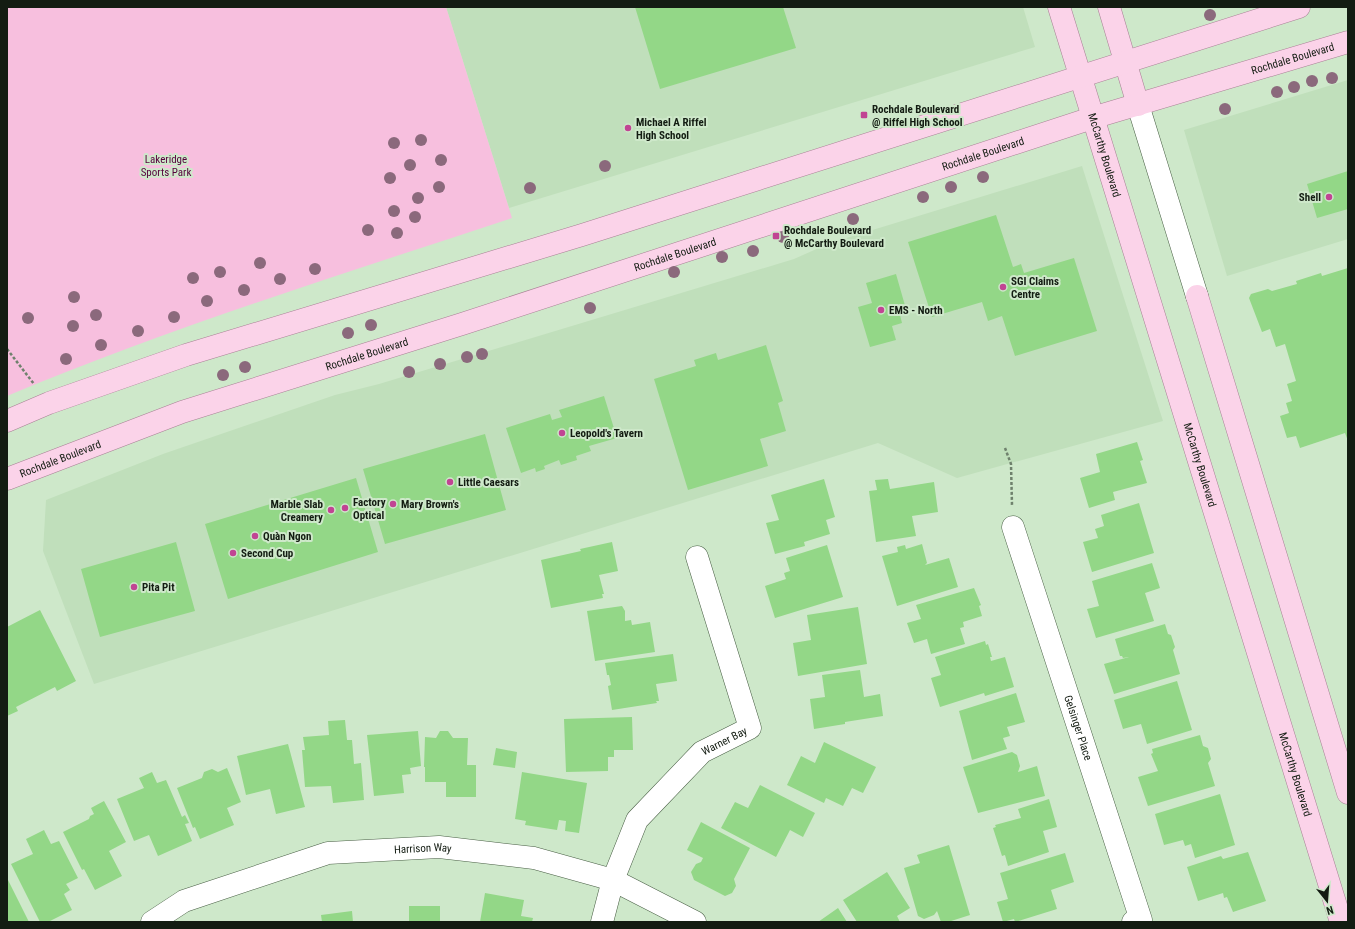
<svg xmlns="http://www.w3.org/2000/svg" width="1355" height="929" viewBox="0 0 1355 929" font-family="'Roboto Condensed',sans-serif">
<rect width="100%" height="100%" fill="#cee8ca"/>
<!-- built -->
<path fill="#c0dfbb" d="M446 7H1023L1035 47 509 208Z
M1348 80V239L1227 276 1184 130Z
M1082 166 1163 421 957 478 878 443 94 684 43 551 46 500 163 454 335 395 379 384 794 259 830 243Z"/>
<!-- green -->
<path fill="#f7bfde" d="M7 7H446L512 218C343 274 172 327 7 396Z"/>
<!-- building -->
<path fill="#93d787" d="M635 7H783L796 48 660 89Z
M1348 171V209L1317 218 1307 184Z
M996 215 1013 267 1021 264 1024 273 1074 258 1097 331 1015 356 1002 316 988 321 982 302 932 317 908 242Z
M1348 268V441L1345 433 1300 448 1296 436 1287 438 1280 416 1289 413 1286 403 1292 401 1287 384 1296 381 1285 344 1276 347 1270 329 1262 332 1249 298 1251 294 1268 289 1272 291 1297 284 1296 281 1321 273 1322 276Z
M896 274 906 309 899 311 902 323 892 326 896 340 870 347 858 307 872 303 866 283Z
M766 345 783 401 778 403 786 431 760 439 768 466 688 490 654 379 696 366 694 360 716 353 718 360Z
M604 396 617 438 589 446 591 451 576 456 577 460 561 465 559 460 544 466 545 469 536 472 535 468 521 473 506 428 550 414 552 420 562 417 559 410Z
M485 434 506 510 385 544 363 469Z
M1137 442 1143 460 1140 461 1147 483 1113 492 1115 500 1089 508 1080 478 1100 472 1096 454Z
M356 478 378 552 228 599 205 524Z
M824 479 835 517 826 520 830 534 804 542 805 546 775 554 766 523 779 520 771 495Z
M888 479 890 489 934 482 938 512 912 516 916 536 876 542 869 491 877 490 875 480Z
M1139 503 1154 553 1092 572 1083 542 1098 538 1095 529 1104 526 1101 515Z
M176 542 195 611 100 637 81 569Z
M612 542 618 571 599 575 604 594H602L603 598 551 608 541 560 581 551 580 549Z
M922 544 927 563 925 565 949 558 958 587 897 606 882 556 898 552 897 547 905 545 906 549Z
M827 545 843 597 775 618 765 586 786 579 784 573 790 571 786 558Z
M1152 563 1160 588 1145 593 1154 621 1096 638 1087 609 1099 606 1092 581Z
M974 588 981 605 979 606 982 616 963 622 964 627 960 628 965 644 931 654 927 639 914 643 907 623 921 619 916 605Z
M622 606 625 611V621L631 620 632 625 650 622 655 652 595 661 587 611Z
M858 607 867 664 798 676 793 643 811 640 807 615Z
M40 610 76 681 57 691 55 687 16 707 18 711 7 716V627Z
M1165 624 1168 634 1171 635 1175 647 1173 650 1180 674 1114 694 1104 664 1129 657 1123 658 1122 656H1120L1115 639Z
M985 641 986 645 988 644 992 657H990L991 661 1005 657 1014 687 985 696 984 693 940 707 931 678 941 675 935 657Z
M673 654 677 681 656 684 659 701H656L657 703 612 710 608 686 611 685 609 675H607L605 663Z
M860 670 864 697 880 694 883 716 845 722V724L814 729 810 699 825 697 822 675Z
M1177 681 1192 730 1147 744 1141 724 1123 729 1114 700Z
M1016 693 1025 722 1007 727 1010 736 1003 738 1007 749 972 760 959 711Z
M632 717 633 750H614V757H608V771L566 772 564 719Z
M345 720 347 740H352L354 764 361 763 364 800 333 803 331 786 305 787 302 750H305L303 737 329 735 328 721Z
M418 731 421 766 410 768 411 774 402 775 404 793 374 796 367 735Z
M440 731H448L453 738H468L467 765H476V797H446V782H425V767H424L425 737 436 738Z
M1200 735 1203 746 1208 748 1211 759 1208 763 1215 786 1148 806 1138 777 1158 771 1151 754 1153 753 1152 749Z
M824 742 876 767 863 793 852 788 843 806 826 798 824 803 787 785 801 756 815 763Z
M288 744 305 807 276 814 270 789 246 795 237 756Z
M496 748 517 752 515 768 493 765Z
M1012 752 1017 755 1020 766 1018 772 1037 766 1045 796 978 813 963 767Z
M227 768 241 802 227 808 234 825 200 839 195 827 193 828 177 788 202 778 204 772 212 769 218 772Z
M152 772 157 783 166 780 182 817 185 815 189 823 185 824 192 841 158 856 149 835 134 841 117 799 144 788 139 778Z
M522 772 587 783 579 833 565 831 566 821 559 820 557 830 525 825 526 821 515 819Z
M760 785 815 813 803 837 790 830 776 857 721 828 735 802 748 808Z
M1220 794 1235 845 1195 858 1191 844 1185 846 1183 840 1164 845 1155 814Z
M1049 799 1057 827 1043 831 1049 852 1008 866 1005 855 1002 856 993 828 996 827 995 825 1021 818 1018 809Z
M104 801 126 842 109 851 122 876 95 890 84 869 82 870 63 832 89 819 90 816 94 814 91 808Z
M701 822 750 848 734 879 736 886 732 893 725 896 694 880 691 872 696 864 701 862 703 858 687 850Z
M44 830 51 844 59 841 78 878 66 884 70 890 64 894 72 910 48 922H40L11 864 33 854 26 839Z
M949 845 970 915 948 922H941L937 911 934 915 924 919 918 916 904 868 920 863 917 855Z
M1248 852 1266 901 1233 912 1227 897 1224 898 1223 893 1198 901 1187 867 1221 856 1223 859Z
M1065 853 1074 882 1051 890 1057 909 1015 922 1014 919 1003 922 997 902 1008 899 1000 873Z
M887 872 910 908 897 916 900 922H857L843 900Z
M7 878 29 922H7Z
M485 893 524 900 521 916 533 918 532 922H480Z
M409 906H440V922H409Z
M838 908 847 922H818Z
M352 911 353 922H322L321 915Z"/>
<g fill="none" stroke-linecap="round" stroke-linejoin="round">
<!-- minor casing -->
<g stroke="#495f45" stroke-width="23">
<g id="minor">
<path d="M1138 105 1197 296"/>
<path id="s1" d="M1013 527 1141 920 1133 922"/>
<path id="s2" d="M152 922 184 901 328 853 439 847 534 858 613 880 695 922"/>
<path id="s3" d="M602 922 613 880 637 820 702 752 750 728 697 557"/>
</g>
</g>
<!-- major casing -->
<g stroke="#a88095" stroke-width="23">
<g id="major">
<path id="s4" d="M1059 7 1341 922"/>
<path d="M1109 7 1138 105"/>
<path d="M1197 296 1348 793"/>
<path d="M7 421 49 403 186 355 582 235 1299 7"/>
<path id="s5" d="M7 479 182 412 462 324 1092 118 1348 42"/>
</g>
</g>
<!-- path -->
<path stroke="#6f816d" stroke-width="2.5" stroke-dasharray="3 2" stroke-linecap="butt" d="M7 349 34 384
M1005 448 1011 464 1012 505"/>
<!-- minor -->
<use href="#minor" stroke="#fff" stroke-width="22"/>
<!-- major -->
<use href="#major" stroke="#fbd3e9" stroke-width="22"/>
</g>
<!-- trees -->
<g fill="#8b697c">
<circle cx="1210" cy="15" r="6"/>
<circle cx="1332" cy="78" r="6"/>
<circle cx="1312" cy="81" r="6"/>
<circle cx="1294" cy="87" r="6"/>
<circle cx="1277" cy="92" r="6"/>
<circle cx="1225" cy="109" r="6"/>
<circle cx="421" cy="140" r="6"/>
<circle cx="394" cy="143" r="6"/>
<circle cx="441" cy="160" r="6"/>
<circle cx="410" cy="165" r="6"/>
<circle cx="605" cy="166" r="6"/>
<circle cx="983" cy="177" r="6"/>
<circle cx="390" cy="178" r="6"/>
<circle cx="439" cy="187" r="6"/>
<circle cx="951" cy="187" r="6"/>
<circle cx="530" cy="188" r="6"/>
<circle cx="923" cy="197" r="6"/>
<circle cx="418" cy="198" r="6"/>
<circle cx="394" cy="211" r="6"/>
<circle cx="415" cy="217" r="6"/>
<circle cx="853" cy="219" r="6"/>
<circle cx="368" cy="230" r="6"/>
<circle cx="397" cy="233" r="6"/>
<circle cx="783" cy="237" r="6"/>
<circle cx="753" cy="251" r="6"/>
<circle cx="722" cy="257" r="6"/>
<circle cx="260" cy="263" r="6"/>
<circle cx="315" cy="269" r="6"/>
<circle cx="220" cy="272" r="6"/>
<circle cx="674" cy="272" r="6"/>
<circle cx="193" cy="278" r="6"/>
<circle cx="280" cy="279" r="6"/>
<circle cx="244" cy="290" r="6"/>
<circle cx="74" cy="297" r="6"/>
<circle cx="207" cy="301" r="6"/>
<circle cx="590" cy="308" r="6"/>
<circle cx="96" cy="315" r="6"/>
<circle cx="174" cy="317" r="6"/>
<circle cx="28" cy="318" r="6"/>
<circle cx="371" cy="325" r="6"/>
<circle cx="73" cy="326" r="6"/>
<circle cx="138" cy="331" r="6"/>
<circle cx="348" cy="333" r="6"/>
<circle cx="101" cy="345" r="6"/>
<circle cx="482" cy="354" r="6"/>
<circle cx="467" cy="357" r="6"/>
<circle cx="66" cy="359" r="6"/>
<circle cx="440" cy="364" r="6"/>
<circle cx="245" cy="367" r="6"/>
<circle cx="409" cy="372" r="6"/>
<circle cx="223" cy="375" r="6"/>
</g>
<!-- markers -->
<g fill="#c14493" stroke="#cee8ca" stroke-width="1.5">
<rect x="860" y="111" width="8" height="8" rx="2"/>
<circle cx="628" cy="128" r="4"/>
<circle cx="1329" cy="197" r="4"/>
<rect x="772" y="232" width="8" height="8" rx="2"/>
<circle cx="1003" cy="287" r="4"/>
<circle cx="881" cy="310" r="4"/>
<circle cx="562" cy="433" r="4"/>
<circle cx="450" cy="482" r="4"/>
<circle cx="393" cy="504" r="4"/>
<circle cx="345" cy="508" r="4"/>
<circle cx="331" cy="510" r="4"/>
<circle cx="255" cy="536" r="4"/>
<circle cx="233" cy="553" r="4"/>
<circle cx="134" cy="587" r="4"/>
</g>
<g text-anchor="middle" stroke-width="4" stroke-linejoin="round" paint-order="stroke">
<!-- street labels -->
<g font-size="11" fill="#131c12" stroke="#cee8ca">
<text dy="4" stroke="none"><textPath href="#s5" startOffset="1353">Rochdale Boulevard</textPath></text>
<text dy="4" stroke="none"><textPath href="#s5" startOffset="1029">Rochdale Boulevard</textPath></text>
<text dy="4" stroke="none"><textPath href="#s4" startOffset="155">McCarthy Boulevard</textPath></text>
<text dy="4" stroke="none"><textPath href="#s5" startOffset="705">Rochdale Boulevard</textPath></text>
<text dy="4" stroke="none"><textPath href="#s5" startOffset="381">Rochdale Boulevard</textPath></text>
<text dy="4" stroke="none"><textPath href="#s5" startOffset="57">Rochdale Boulevard</textPath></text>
<text dy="4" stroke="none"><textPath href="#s4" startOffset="479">McCarthy Boulevard</textPath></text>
<text dy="4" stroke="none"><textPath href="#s1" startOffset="211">Gelsinger Place</textPath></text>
<text dy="4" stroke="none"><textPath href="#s3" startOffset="227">Warner Bay</textPath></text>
<text dy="4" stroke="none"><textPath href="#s4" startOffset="803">McCarthy Boulevard</textPath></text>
<text dy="4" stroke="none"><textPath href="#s2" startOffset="285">Harrison Way</textPath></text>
</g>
<!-- poi labels -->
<g font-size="11" font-weight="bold" fill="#131c12" stroke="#cee8ca" text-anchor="start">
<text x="872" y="113">Rochdale Boulevard<tspan x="872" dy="13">@ Riffel High School</tspan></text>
<text x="636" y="126">Michael A Riffel<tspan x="636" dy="13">High School</tspan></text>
<text x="1321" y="201" text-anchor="end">Shell</text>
<text x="784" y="234">Rochdale Boulevard<tspan x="784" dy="13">@ McCarthy Boulevard</tspan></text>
<text x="1011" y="285">SGI Claims<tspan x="1011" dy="13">Centre</tspan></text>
<text x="889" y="314">EMS - North</text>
<text x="570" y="437">Leopold's Tavern</text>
<text x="458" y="486">Little Caesars</text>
<text x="353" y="506">Factory<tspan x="353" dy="13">Optical</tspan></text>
<text x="323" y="508" text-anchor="end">Marble Slab<tspan x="323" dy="13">Creamery</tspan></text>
<text x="401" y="508">Mary Brown's</text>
<text x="263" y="540">Quàn Ngon</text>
<text x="241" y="557">Second Cup</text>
<text x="142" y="591">Pita Pit</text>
</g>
<!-- park labels -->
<g font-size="11" fill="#55013c" stroke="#cee8ca">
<text x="166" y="163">Lakeridge<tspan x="166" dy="13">Sports Park</tspan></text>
</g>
</g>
<!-- border -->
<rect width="1355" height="929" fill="none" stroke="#131c12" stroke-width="16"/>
<!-- north arrow -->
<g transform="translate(1327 901) rotate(163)" stroke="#cee8ca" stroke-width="3" paint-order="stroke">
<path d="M0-3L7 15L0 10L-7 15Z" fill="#131c12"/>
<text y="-6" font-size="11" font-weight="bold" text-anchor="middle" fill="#131c12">N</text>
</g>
</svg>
